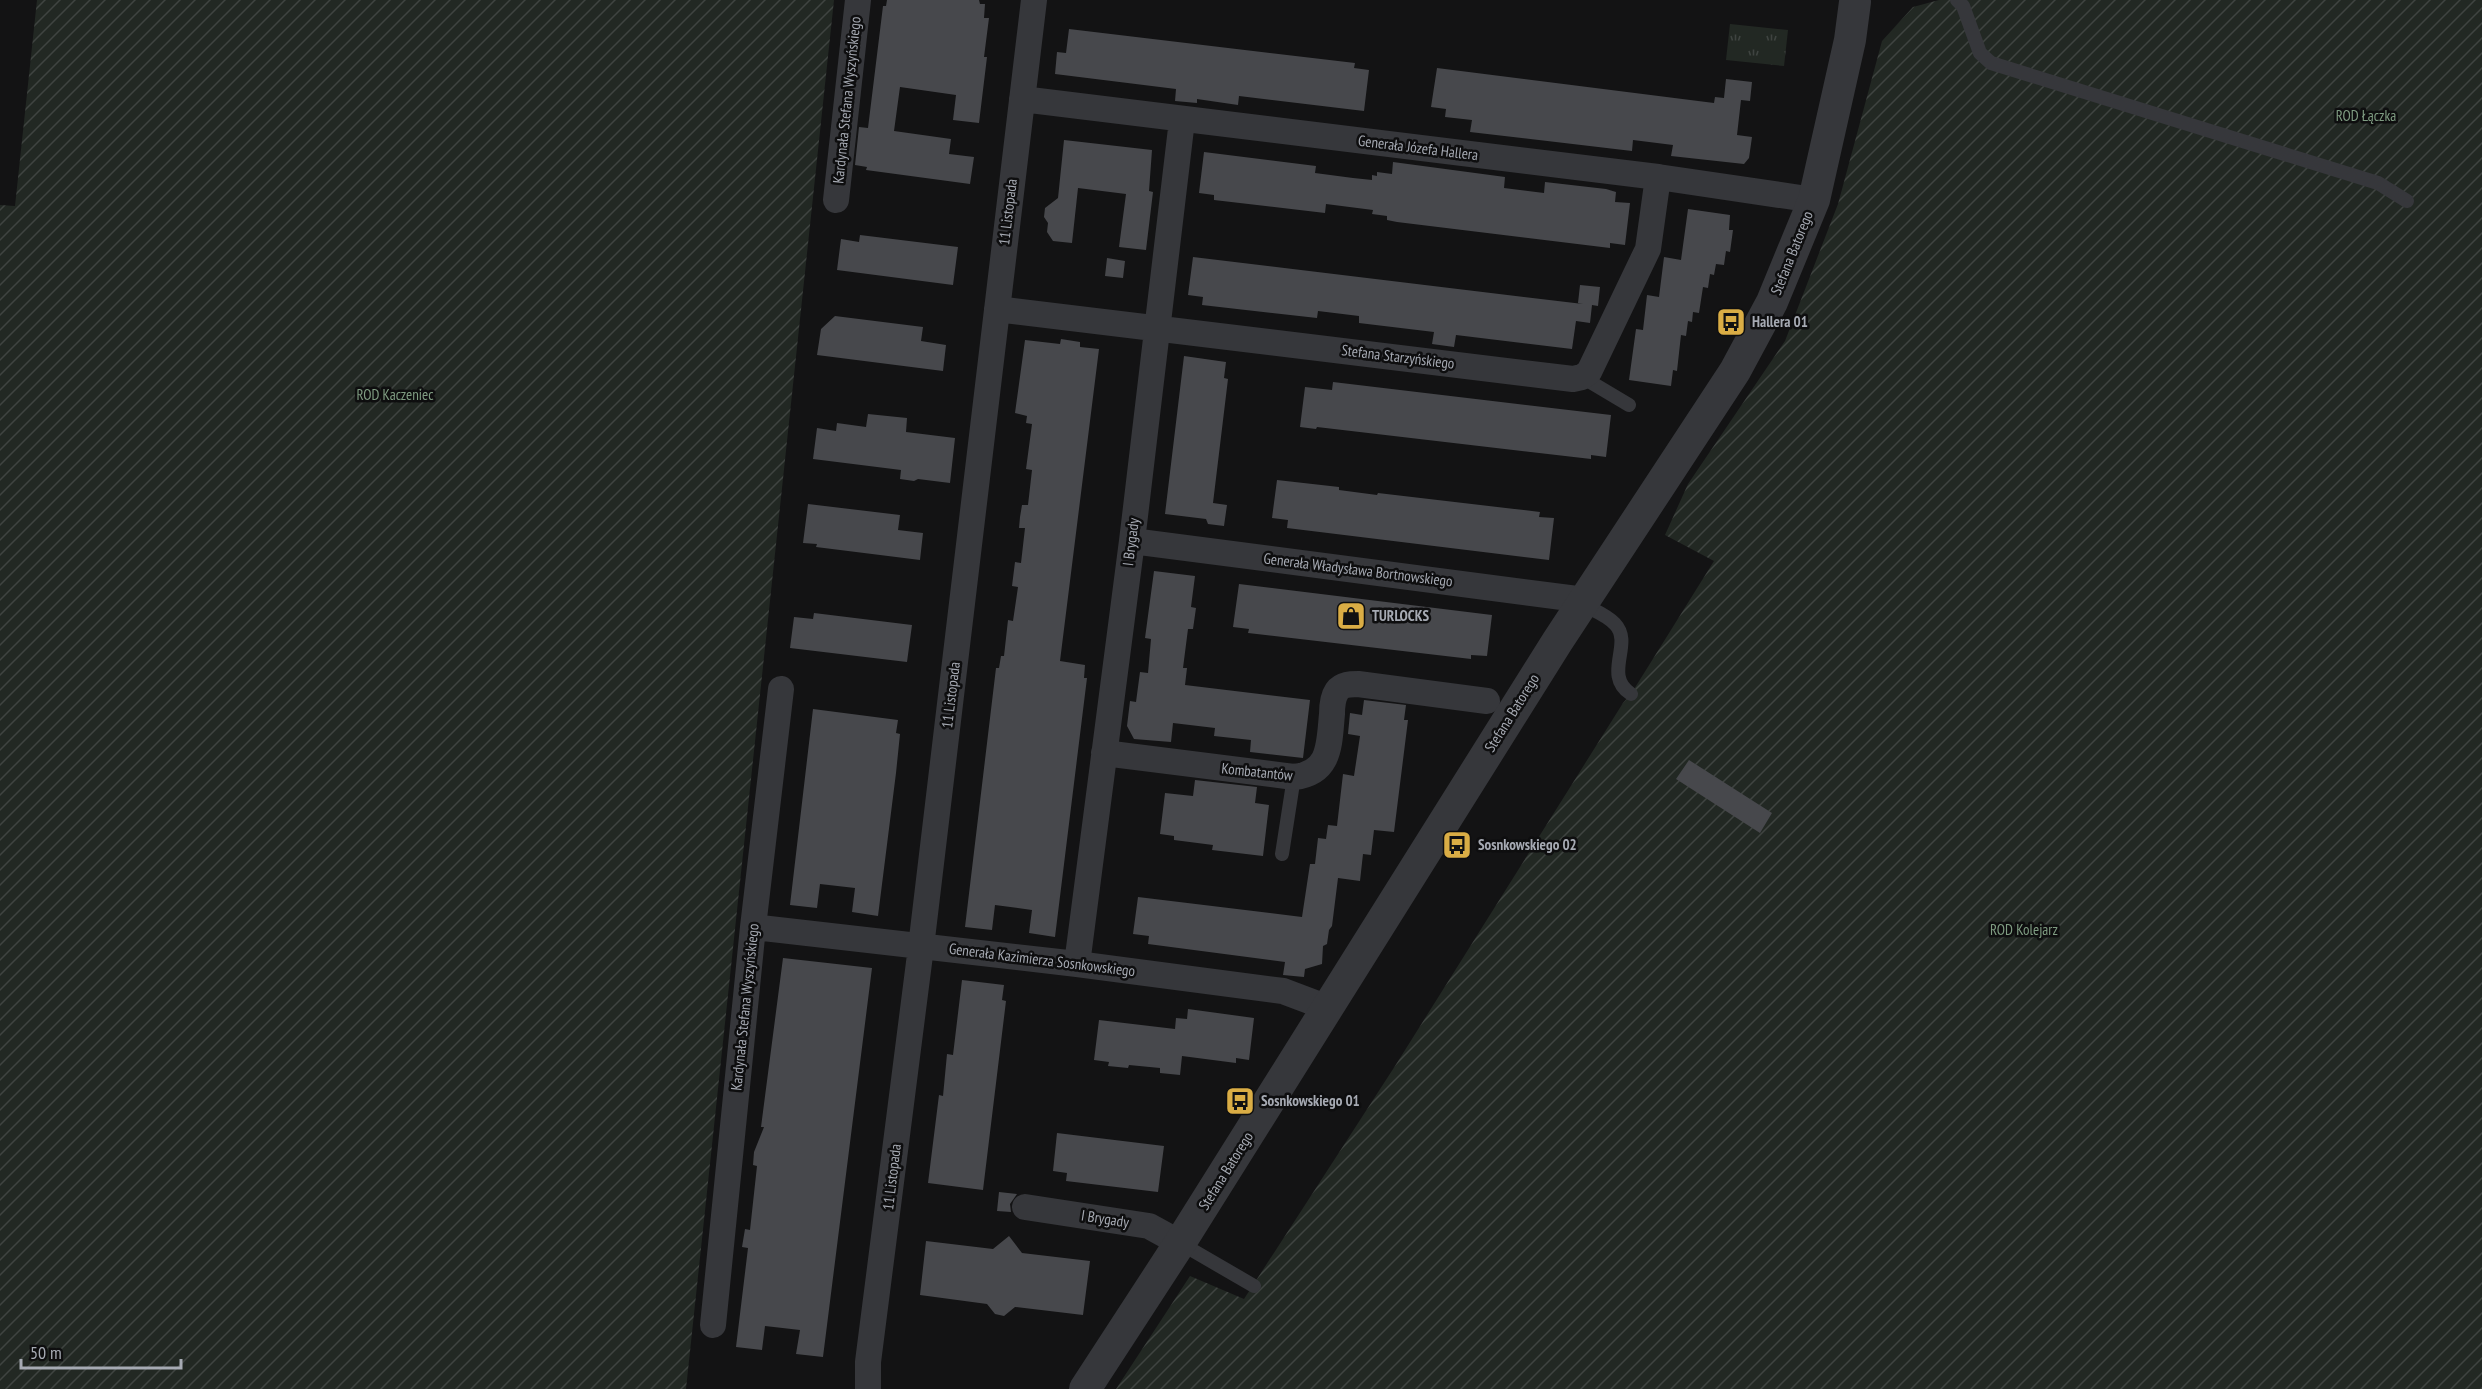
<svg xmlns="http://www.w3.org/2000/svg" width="2482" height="1389" viewBox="0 0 2482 1389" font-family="'PT Sans Narrow',sans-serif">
<defs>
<pattern id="park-tufts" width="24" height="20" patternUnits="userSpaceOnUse" patternTransform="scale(1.5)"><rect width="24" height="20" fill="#222823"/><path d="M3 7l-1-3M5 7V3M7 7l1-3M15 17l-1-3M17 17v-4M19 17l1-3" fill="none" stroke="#3f4441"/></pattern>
<pattern id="garden-furrows" width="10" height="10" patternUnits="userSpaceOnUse" patternTransform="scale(1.5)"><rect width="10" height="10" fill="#222823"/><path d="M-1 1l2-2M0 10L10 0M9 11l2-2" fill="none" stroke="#3f4441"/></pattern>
</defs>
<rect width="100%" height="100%" fill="#131314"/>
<!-- park -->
<path fill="url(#park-tufts)" d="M1730 24 1788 30 1784 66 1726 60Z"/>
<!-- garden -->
<path fill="url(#garden-furrows)" d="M37 0H834L686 1389H0V205L15 206Z
M1939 0H2482V1389H1116L1190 1276 1244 1299 1395 1066 1623 703 1631 694 1714 561 1665 535 1688 484 1785 341 1838 204 1882 41 1913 7Z"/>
<!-- building -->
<path fill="#47484c" d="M887 0H979L980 4H985L984 18H989L984 57H987L979 123 953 120 956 95 900 87 894 131 951 139 949 154 974 157 970 184 866 170 867 167 855 165 859 127 868 128 883 6H886Z
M1069 29 1355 63 1354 68 1369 70 1364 111 1239 96 1238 105 1197 99V103L1175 101 1176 89 1055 74 1057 52 1066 53Z
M1437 68 1714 103 1715 97 1724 98 1726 79 1752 82 1750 101 1741 100 1737 135 1752 137 1749 158 1744 164 1671 156 1673 145 1633 140 1632 151 1470 132 1472 120 1445 117 1446 109 1431 107Z
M1064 140 1152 150 1149 191 1153 192 1146 250 1119 247 1126 194 1078 188 1072 243 1053 241 1047 232 1048 223 1044 217 1045 208 1058 198Z
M1204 152 1316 166 1315 173 1353 178 1372 180V175L1377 176V172L1392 174 1393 162 1505 177 1504 188 1544 193 1545 182 1606 189 1616 192 1615 202 1630 203 1625 245 1610 243V248L1397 222 1387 220V216L1372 214 1373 210 1326 204 1325 213 1214 200V195L1199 193Z
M1688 209 1730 215 1729 230H1733L1730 252 1726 251 1724 265 1716 264 1714 275 1710 274 1708 288 1703 287 1699 313 1693 312 1692 322 1688 321 1686 336 1681 335 1677 371 1673 370 1671 386 1629 380 1636 329 1643 330 1647 295 1659 297 1664 257 1681 260Z
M860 235 958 247 953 285 837 270 841 239 859 242Z
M1193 257 1583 304 1578 303 1580 285 1600 287 1598 306 1592 305 1590 323 1576 321 1572 349 1456 335 1454 347 1432 344 1434 332 1359 323V316L1318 311 1317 318 1202 305 1203 297 1188 295Z
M1107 258 1125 261 1123 278 1105 276Z
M835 316 923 327 921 341 946 345 943 371 817 355 821 329Z
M1061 339 1080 342V347L1099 349 1060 661 1085 665 1084 678H1087L1055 937 1029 933 1032 910 995 905 992 930 965 927 996 668H999L1001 656H1004L1008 620 1013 621 1018 587 1012 586 1015 562 1021 563 1025 528H1019L1020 517 1022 505H1028L1032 470 1026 469 1032 424 1026 423 1027 416 1015 413 1025 340 1060 344Z
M1184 356 1226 362 1224 378 1228 379 1213 503 1227 505 1224 526 1208 524 1206 519 1165 514Z
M1333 382 1611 415 1606 457 1591 455V459L1317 427 1316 429 1300 427 1305 387 1332 390Z
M868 414 907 418 906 432 955 438 950 483 918 479 914 481 900 479 901 470 813 459 817 428 836 431 837 423 866 427Z
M1277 480 1339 487V490L1377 495 1378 493 1540 512 1539 517 1554 518 1549 560 1287 528 1288 520 1272 518Z
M808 504 900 515 898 530 923 533 920 560 816 547 817 544 803 543Z
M1154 571 1195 576 1191 607 1196 608 1193 629H1188L1183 668H1187L1185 685 1310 700 1303 758 1250 752 1251 740 1214 736 1215 728 1173 723 1171 742 1134 739 1127 726 1130 701 1136 702 1140 672 1148 673 1151 639 1145 638Z
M1239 584 1492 615 1487 656 1471 655V659L1248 633 1249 629 1233 627Z
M814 613 912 625 907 662 790 648 794 617 813 619Z
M1364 700 1406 705 1404 720H1408L1394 832 1374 830 1371 855 1363 854 1360 881 1338 878 1332 926 1329 930 1327 944 1323 946 1322 964 1305 969 1304 977 1283 975 1285 962 1148 944 1149 936 1133 934 1138 897 1302 917 1310 864H1315L1318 838 1326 839 1328 825 1337 826 1343 774 1354 776 1360 736 1348 734 1350 713 1362 715Z
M813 709 898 720 896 733 900 734 896 773 878 916 852 912 855 888 820 884 817 908 790 905Z
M1689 760 1772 813 1760 833 1676 779Z
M1195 780 1257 787 1255 803 1269 805 1263 856 1212 850 1213 845 1174 840V836L1160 834 1165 793 1193 796Z
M783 958 872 968 823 1357 796 1354 800 1330 765 1326 762 1350 736 1347 748 1248 742 1247 745 1229 750 1230 757 1166 753 1165 754 1152 764 1127H761Z
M962 980 1004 985 1002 1000 1006 1001 983 1190 928 1183 939 1095 943 1096 947 1054 953 1055Z
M1188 1009 1254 1018 1249 1060 1236 1058V1063L1182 1056 1180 1075 1160 1073V1068L1129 1065 1128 1068 1108 1066 1109 1062 1094 1060 1099 1020 1175 1029 1176 1018 1187 1019Z
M1057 1133 1164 1146 1158 1192 1066 1181 1067 1173 1053 1171Z
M999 1192 1017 1194 1010 1204 1011 1212 997 1211Z
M1009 1236 1022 1253 1090 1261 1083 1315 1015 1307 1004 1316 995 1314 987 1304 920 1295 926 1241 993 1249Z"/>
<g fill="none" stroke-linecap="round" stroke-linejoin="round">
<!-- service -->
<path stroke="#36373b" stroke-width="14" d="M1957 0 1963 6 1980 53 1991 63 2378 183 2407 201
M1582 377 1629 405
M1582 604C1593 610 1607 615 1615 624 1634 644 1602 675 1631 694
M1282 854 1294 777
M1180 1243 1254 1286"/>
<!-- minor -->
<path stroke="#36373b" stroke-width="26" d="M1022 99 1658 177 1814 200
M836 200 858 0
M997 309 1573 379 1582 377 1589 372 1648 249 1658 177
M1132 541 1585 600
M1104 753 1294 777C1331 773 1329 744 1332 714 1332 707 1333 697 1337 691 1342 684 1351 684 1358 684L1487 701
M753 927 1077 964 1283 991 1328 1008
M1077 964 1132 541 1182 120
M1025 1207 1149 1226 1180 1243
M713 1325 753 927 781 689
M868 1389V1362L921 947 1034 0"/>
<!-- tertiary -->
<path stroke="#36373b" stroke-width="32" d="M1085 1389 1180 1243 1557 642 1735 371 1772 302 1814 200 1850 40 1855 2"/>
</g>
<!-- icons -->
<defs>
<g id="bus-square" transform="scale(1.5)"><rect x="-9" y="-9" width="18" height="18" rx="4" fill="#daad45" stroke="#0e0e0f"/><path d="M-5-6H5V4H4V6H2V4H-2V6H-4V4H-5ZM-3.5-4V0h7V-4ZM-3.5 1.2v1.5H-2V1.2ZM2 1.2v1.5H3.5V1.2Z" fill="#111"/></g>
<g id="shop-square" transform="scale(1.5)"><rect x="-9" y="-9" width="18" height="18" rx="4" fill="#daad45" stroke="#0e0e0f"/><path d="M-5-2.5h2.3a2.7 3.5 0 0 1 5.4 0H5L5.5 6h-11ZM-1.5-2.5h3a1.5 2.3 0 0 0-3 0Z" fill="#111"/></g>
</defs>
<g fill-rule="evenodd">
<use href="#bus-square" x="1731" y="322"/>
<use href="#shop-square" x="1351" y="616"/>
<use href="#bus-square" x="1457" y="845"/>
<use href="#bus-square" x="1240" y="1101"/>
</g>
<g text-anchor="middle" stroke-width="5" stroke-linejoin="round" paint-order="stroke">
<!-- street labels -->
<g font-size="15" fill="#a6aab3" stroke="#0e0e0f">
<text transform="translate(847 100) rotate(-84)" y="5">Kardynała Stefana Wyszyńskiego</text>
<text transform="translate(1418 148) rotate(7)" y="5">Generała Józefa Hallera</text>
<text transform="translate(1008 212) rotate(-83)" y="5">11 Listopada</text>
<text transform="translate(1792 253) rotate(-68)" y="5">Stefana Batorego</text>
<text transform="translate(1398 357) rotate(7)" y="5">Stefana Starzyńskiego</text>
<text transform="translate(1131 542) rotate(-83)" y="5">I Brygady</text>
<text transform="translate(1358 570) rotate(7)" y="5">Generała Władysława Bortnowskiego</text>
<text transform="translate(951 695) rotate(-83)" y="5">11 Listopada</text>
<text transform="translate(1512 713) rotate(-58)" y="5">Stefana Batorego</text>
<text transform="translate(1257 772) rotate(6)" y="5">Kombatantów</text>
<text transform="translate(1042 960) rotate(7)" y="5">Generała Kazimierza Sosnkowskiego</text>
<text transform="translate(745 1007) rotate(-84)" y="5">Kardynała Stefana Wyszyńskiego</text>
<text transform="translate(1226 1171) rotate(-58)" y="5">Stefana Batorego</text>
<text transform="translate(892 1177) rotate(-83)" y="5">11 Listopada</text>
<text transform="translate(1105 1219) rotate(9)" y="5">I Brygady</text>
</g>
<!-- park labels -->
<g font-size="15" fill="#7f9c82" stroke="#0e0e0f">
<text x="2366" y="121">ROD Łączka</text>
<text x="395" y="400">ROD Kaczeniec</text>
<text x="2024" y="935">ROD Kolejarz</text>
</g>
<!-- poi labels -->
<g font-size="15" font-weight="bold" fill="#a6aab3" stroke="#0e0e0f" text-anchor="start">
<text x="1752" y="327">Hallera 01</text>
<text x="1372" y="621">TURLOCKS</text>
<text x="1478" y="850">Sosnkowskiego 02</text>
<text x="1261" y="1106">Sosnkowskiego 01</text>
</g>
</g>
<!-- scale -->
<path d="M21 1359v9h160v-9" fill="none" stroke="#a6aab3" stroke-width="3"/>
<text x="30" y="1359" font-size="18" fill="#a6aab3" stroke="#0e0e0f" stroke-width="4.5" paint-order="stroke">50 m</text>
</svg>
